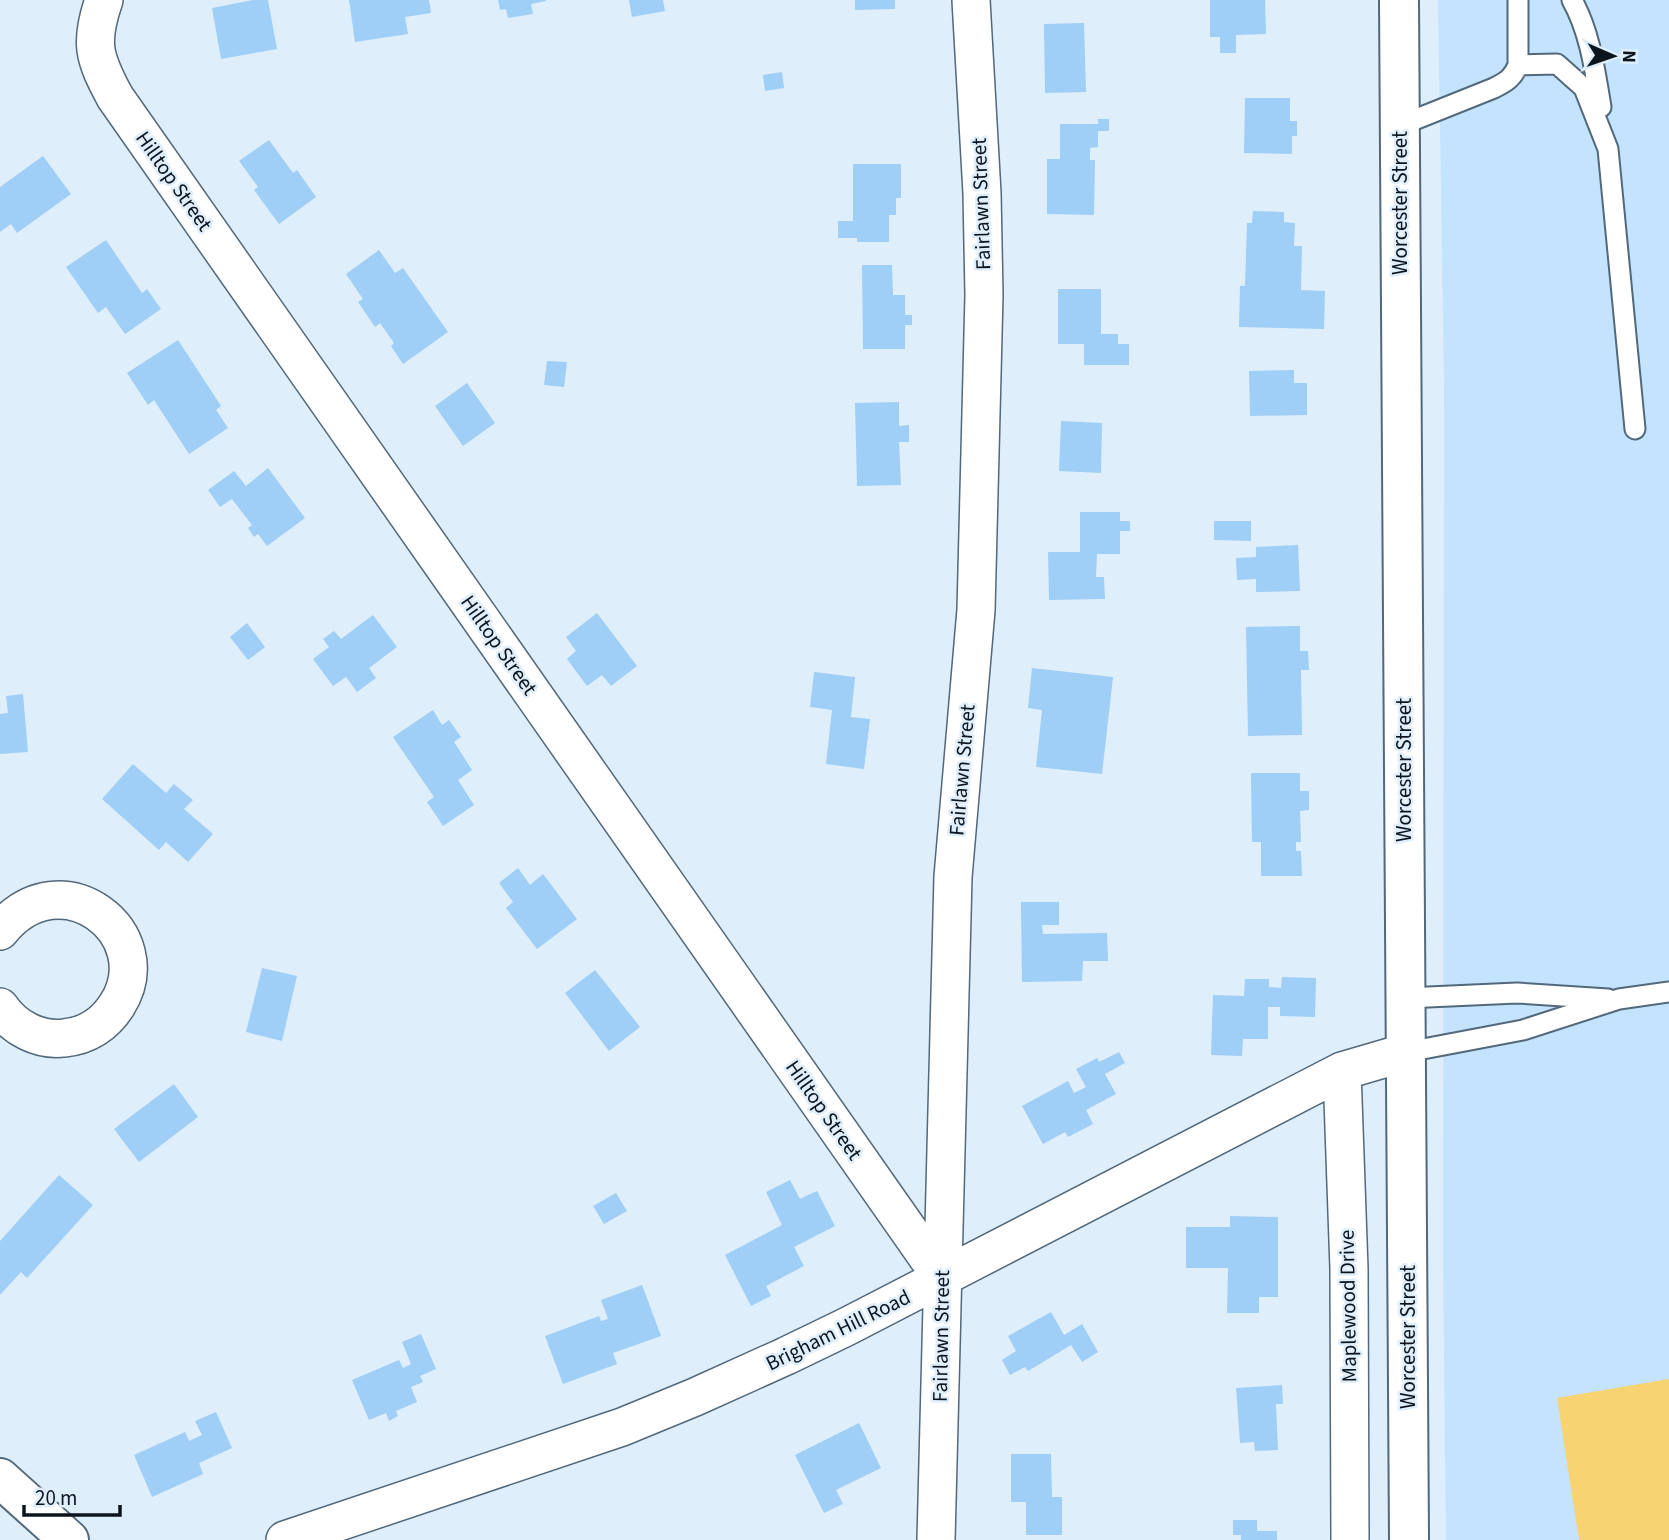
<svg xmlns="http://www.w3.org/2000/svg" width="1669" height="1540" viewBox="0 0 1669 1540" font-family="'Source Sans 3',sans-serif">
<rect width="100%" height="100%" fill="#dfeefb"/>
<!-- built -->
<path fill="#c4e3fe" d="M1438 0H1669V1540H1446L1443 1261 1444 384Z"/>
<!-- green -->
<path fill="#f7d372" d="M1669 1379V1540H1579L1557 1398Z"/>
<!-- building -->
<path fill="#9fcef6" d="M253 0H268L277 49 221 59 212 8Z
M349 0H429L431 13 405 17 408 34 355 42Z
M498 0H546V1L531 4 533 14 508 18 506 9 500 10Z
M629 0H663L665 11 632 17Z
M855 0H895V9L855 10Z
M1210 0H1265L1266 34 1236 35V53H1220V37H1210Z
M1084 23 1086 92 1045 93 1044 24Z
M782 72 784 88 765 91 763 75Z
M1245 98H1290V121H1297V136H1292V154L1244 153Z
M1098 119H1109V131H1098V147L1090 148V160H1095L1094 215 1047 214V159H1060V124H1098Z
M269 140 293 173 297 170 316 197 279 224 254 190 258 187 239 161Z
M43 156 71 194 17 233 11 224 0 232V187Z
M853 164H901V198H896V215H889V242H857V238H838V221H853Z
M1253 211 1284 212V222L1295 223 1294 246H1302L1301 290 1325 291 1324 329 1239 327 1240 286H1245L1247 223H1252Z
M106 240 142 293 147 289 161 309 125 334 106 307 98 313 66 267Z
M379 250 395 273 403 268 448 332 403 364 391 346 394 343 380 323 375 327 358 302 363 299 346 274Z
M862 265H892L893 295H905V315H912V325H905V349H863Z
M1058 289H1101V334H1118V344H1129V365H1084V344H1058Z
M178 340 221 406 216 410 228 428 189 454 154 400 148 405 127 373Z
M547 361 567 362 564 387 544 385Z
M1294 370V383H1307V415L1250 416 1249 371Z
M467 383 495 423 463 446 435 406Z
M899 402V426L909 425V442H899L901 485 857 486 855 403Z
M1061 421 1102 423 1101 473 1059 471Z
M268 468 305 518 267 546 258 534 254 537 248 528 252 525 232 499 220 507 208 490 234 471 246 486Z
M1080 512H1120V521H1130V531H1120V554H1097L1096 577H1104L1105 599 1049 600 1048 552H1080Z
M1214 521H1251V541L1214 540Z
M1298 545 1300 591 1256 592V579L1237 580 1236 558 1256 557V547Z
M597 613 637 666 611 686 602 675 587 686 567 659 576 651 566 637Z
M373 615 397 647 369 668 376 678 357 692 346 677 333 686 313 659 329 647 323 639 334 631 341 639Z
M247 623 265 647 248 660 230 637Z
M1300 626V651H1308L1309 670H1301L1302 735 1248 736 1246 627Z
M1032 668 1113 677 1102 774 1036 767 1042 710 1028 708Z
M814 672 855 677 851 717 870 719 864 769 826 764 832 710 810 707Z
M23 694 28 752 0 754V714L8 713 6 696Z
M433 710 442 725 449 720 461 737 454 742 472 770 458 780 474 805 443 826 427 802 434 797 393 737Z
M133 764 166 793 174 784 193 800 184 809 213 834 188 862 166 842 159 850 102 799Z
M1251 773H1300V791H1309V810L1300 811 1301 842H1296V851H1301L1302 876H1261V842H1252Z
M518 868 530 885 543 874 577 919 537 949 506 908 513 902 499 883Z
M1021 902H1059V925H1042L1043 934 1107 933 1108 961H1083L1082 981 1022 982Z
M262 968 297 976 282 1041 246 1032Z
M595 970 640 1027 609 1051 565 993Z
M1282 977 1316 978 1315 1017 1280 1016V1007H1268V1039H1243L1242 1056 1211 1055 1213 995 1244 996 1245 979H1269V987L1281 988Z
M1119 1052 1125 1063 1105 1074 1116 1094 1086 1110 1093 1124 1068 1137 1065 1132 1043 1144 1022 1106 1068 1081 1074 1093 1086 1087 1076 1069 1097 1058 1099 1062Z
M174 1084 198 1117 139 1162 114 1129Z
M59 1175 93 1205 27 1278 21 1272 0 1295V1241Z
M790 1180 800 1199 817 1191 835 1226 794 1247 804 1266 766 1286 771 1296 751 1306 725 1255 782 1225 766 1192Z
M616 1193 627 1211 604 1224 593 1206Z
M1230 1216 1278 1217V1297H1259V1313H1227L1228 1268H1186V1227H1230Z
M642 1285 661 1336 613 1353 617 1364 563 1384 545 1336 599 1316 601 1321 608 1319 601 1300Z
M1051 1312 1064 1335 1082 1324 1098 1352 1082 1362 1071 1345 1028 1371 1025 1367 1010 1375 1002 1360 1016 1351 1008 1336Z
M421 1334 436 1369 420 1376 423 1382 411 1387 417 1402 396 1411 398 1416 389 1421 386 1413 369 1420 352 1380 399 1360 403 1368 411 1364 402 1342Z
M1282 1385 1283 1404H1276L1278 1450 1255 1451 1254 1442 1240 1443 1236 1388Z
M216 1412 232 1448 199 1463 203 1474 152 1497 134 1455 185 1432 189 1441 202 1435 195 1421Z
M859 1423 881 1468 836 1490 843 1504 824 1513 795 1455Z
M1011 1454H1051L1052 1497H1062V1535H1026V1502H1011Z
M1233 1520H1257V1531H1277V1540H1241V1535H1233Z"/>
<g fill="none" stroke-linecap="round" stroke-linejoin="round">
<!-- service casing -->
<g stroke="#52687b" stroke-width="23">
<path id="service" d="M1572 0C1590 32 1595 71 1601 107
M1518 65 1557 64 1584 88 1608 149 1635 429
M1399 126 1494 88C1506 82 1513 78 1518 65V0
M1406 998 1517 993 1608 999
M1407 1052 1523 1030 1619 999 1669 992"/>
</g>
<!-- minor casing -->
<g stroke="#52687b" stroke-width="40">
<path id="minor" d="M104 0C89 43 94 58 115 97L942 1278
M0 931C61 855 162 934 117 1005 105 1024 87 1036 64 1038 39 1041 14 1028 0 1007
M1342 1071 1349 1269 1350 1540
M285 1540 622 1427 695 1397 786 1356 846 1327 1342 1071 1407 1052
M936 1540 953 877 976 610 984 295 982 193 971 0"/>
</g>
<!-- tertiary casing -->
<g stroke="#52687b" stroke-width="42">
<path id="tertiary" d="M0 1478 69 1540"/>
</g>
<!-- primary casing -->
<g stroke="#52687b" stroke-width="42">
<path id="primary" d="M1399 0 1409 1540"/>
</g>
<!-- service -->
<use href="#service" stroke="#fff" stroke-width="19"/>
<!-- minor -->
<use href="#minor" stroke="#fff" stroke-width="37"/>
<!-- tertiary -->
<use href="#tertiary" stroke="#fff" stroke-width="38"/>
<!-- primary -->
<use href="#primary" stroke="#fff" stroke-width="38"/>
</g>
<g text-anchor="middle" stroke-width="5" stroke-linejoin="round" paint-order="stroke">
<!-- street labels -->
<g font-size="21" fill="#0c151d" stroke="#dfeefb">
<text transform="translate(174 181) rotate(55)" y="7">Hilltop Street</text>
<text transform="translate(1400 203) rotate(-90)" y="7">Worcester Street</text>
<text transform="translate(981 204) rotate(-92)" y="7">Fairlawn Street</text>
<text transform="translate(499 645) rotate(55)" y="7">Hilltop Street</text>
<text transform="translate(962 770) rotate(-85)" y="7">Fairlawn Street</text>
<text transform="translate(1404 770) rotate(-90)" y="7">Worcester Street</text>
<text transform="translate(824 1110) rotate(55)" y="7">Hilltop Street</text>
<text transform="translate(1348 1306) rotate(-91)" y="7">Maplewood Drive</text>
<text transform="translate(838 1330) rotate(-26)" y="7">Brigham Hill Road</text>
<text transform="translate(941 1336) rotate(-89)" y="7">Fairlawn Street</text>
<text transform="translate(1408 1337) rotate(-90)" y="7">Worcester Street</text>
</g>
</g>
<!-- north arrow -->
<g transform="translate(1613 56) rotate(92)" stroke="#dfeefb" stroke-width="5" paint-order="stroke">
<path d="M0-5L12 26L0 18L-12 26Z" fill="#0c151d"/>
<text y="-10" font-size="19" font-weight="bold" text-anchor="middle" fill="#0c151d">N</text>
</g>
<!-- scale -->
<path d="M24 1505v10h96v-10" fill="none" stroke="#0c151d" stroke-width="3.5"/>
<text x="35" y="1505" font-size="21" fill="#0c151d" stroke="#dfeefb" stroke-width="5" paint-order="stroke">20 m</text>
</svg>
